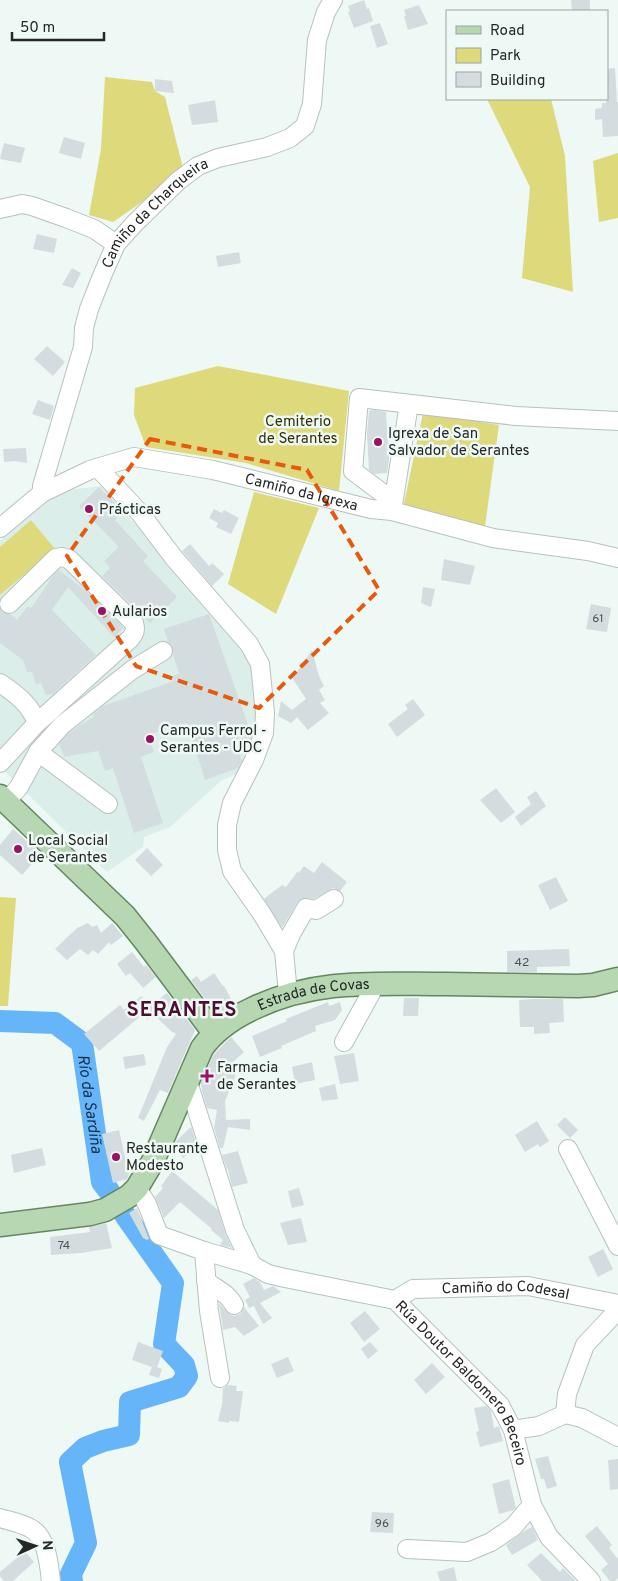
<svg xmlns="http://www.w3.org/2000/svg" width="618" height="1581" viewBox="0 0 618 1581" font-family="Overpass,sans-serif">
<rect width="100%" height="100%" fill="#eef8f5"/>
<!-- built -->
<path fill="#dceee9" d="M101 486 244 644 260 696 261 729 242 772 222 780 170 827 144 837 143 847 107 872 0 767V541L41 505 68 490Z"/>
<!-- green -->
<path fill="#deda7b" d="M105 77 152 82 155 91 165 97 183 168 142 202 113 222 89 215 101 149Z
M487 99H551L565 156 573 292 522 278 530 187Z
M618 153V218L599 222 593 161Z
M218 366 349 391 339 491 246 463 146 447 134 415 135 388Z
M423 413 499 425 485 526 403 508Z
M254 492 319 508 276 614 228 584Z
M31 520 55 549 0 595V547Z
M0 897 16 898 8 1006H0Z"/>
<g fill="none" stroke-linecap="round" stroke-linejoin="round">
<!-- river -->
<g stroke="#67b5f9" stroke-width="22">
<path id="s1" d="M0 1021 55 1023 82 1043 102 1182 109 1191"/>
<path d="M72 1581 71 1574 86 1543 70 1462 85 1448 103 1441 129 1435 130 1402 179 1387 187 1376 184 1365 164 1344 173 1283 125 1215"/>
</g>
</g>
<!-- building -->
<path fill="#d3dddf" d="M364 0 367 9 369 8 373 21 354 28 348 12 350 11 348 6Z
M571 0H590V11H572Z
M419 5 428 24 408 30 404 16H406L404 10Z
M380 23 388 44 377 48 370 26Z
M615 68 617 102H618V136L603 137 602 119 595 120V109L602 108V103H606L607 69Z
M155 79 172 81 174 93 155 91Z
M215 100 218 122 192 125 188 105Z
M64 137 85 143 81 159 59 153Z
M4 143 25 148 21 163 0 159Z
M37 234 57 239 54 253 33 249Z
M239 252 241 263 218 267 216 256Z
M72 268 81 273 73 288 62 285Z
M47 346 65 362 53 376 34 359Z
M38 400 54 406 50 420 32 414Z
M375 410 386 412 389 459 387 473 374 474 369 470 367 434 369 411Z
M26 448 27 463 15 461 4 462 3 449Z
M99 487 123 512 115 520 148 556 143 561 177 597 150 623 102 576 110 568 104 561 119 547 79 506Z
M214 509 222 513 224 510 239 518 231 534 216 527 218 523 209 518Z
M190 544 209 566 212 563 224 574 212 586 182 551Z
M444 559 475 566 470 585 441 580Z
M59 570 85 590 124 628 114 637 68 587 52 610 96 655 53 694 46 695 41 683 36 684 32 672H27L23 660 0 643V609L2 612 10 614 17 620 27 607H32L52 577Z
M423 587 435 589 431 607 421 603Z
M591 604 611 608 607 632 586 629Z
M209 614 252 736 249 742 237 746 242 761 238 768 205 780 187 723 148 735 154 752 141 757 163 823 134 833 113 768 105 771 98 751 64 757 59 744 69 733 78 726 94 717 93 714 103 706 174 681 173 676 179 673 173 655 172 646 168 642 164 629Z
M312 650 319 676 324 686 319 690 325 700 320 703 329 713 308 730 297 717 291 723 278 716 281 701 292 710 306 699 291 676 296 673Z
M413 699 425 715 397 737 388 724 408 709 405 705Z
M496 788 515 812 501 823 480 800Z
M536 791 546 806 521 826 515 817 531 804 527 797Z
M13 829 41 854 22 875 0 855V845Z
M147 848 163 865 151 876 135 860Z
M322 862 347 882 340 891 333 888 314 899 308 898 301 899 297 903 282 928 264 899 265 898 282 885 286 887 298 871 299 873 304 866 314 873Z
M556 877 568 901 550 910 538 885Z
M88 923 92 927 97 925 101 933 112 923 123 936 111 945 109 942 98 954 93 950 88 955 80 949 67 960 55 949 77 928Z
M569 949 570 966 537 967V972H507V951Z
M132 952 144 967 146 965 156 977 143 988 130 973 126 976 117 964Z
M214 973 223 986H224L234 1004 217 1015 191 980 197 976 201 982Z
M167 993 195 1030 168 1093 160 1090 144 1121 138 1118 167 1047 176 1034 171 1031 154 1015 147 1020 143 1014 99 1051 84 1034 120 1005 124 1010 141 996 150 1006Z
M404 998H419L418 1016H403Z
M533 999H563L564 1022 549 1023 550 1033 534 1034V1027H520L519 1000Z
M328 1002 329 1006 340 1002 342 1010 335 1020 315 1026 316 1031 281 1046 282 1048 260 1057 252 1036 287 1021 286 1019Z
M231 1037 244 1052 230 1065 238 1070 225 1101 226 1120 250 1119V1130L228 1127 223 1148H220L214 1128 217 1110 207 1108 202 1091 201 1083 213 1055Z
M354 1053 359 1081 340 1084 334 1056Z
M144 1054 146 1065 125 1069 123 1057Z
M312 1062 315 1080 295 1084 292 1067Z
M335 1084 338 1099 322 1101 319 1088Z
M565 1117 578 1130 570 1138 557 1125Z
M537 1121 549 1141 540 1147 538 1144 525 1152 515 1135Z
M191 1127 197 1145 183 1158 173 1149 176 1141Z
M119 1130 129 1175 127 1179 113 1183 102 1134Z
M42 1148 46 1165 14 1173 11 1155Z
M238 1151 248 1183 232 1187 228 1169H227L222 1155Z
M172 1171 218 1210 225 1233 232 1248 220 1245 223 1240 211 1230 212 1229 180 1202 164 1218 155 1197 163 1188 161 1186Z
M299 1188 304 1205 292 1208 288 1191Z
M137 1208 149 1239 147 1240 143 1238 129 1213Z
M301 1218 307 1242 288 1245 280 1223Z
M106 1223 112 1248 81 1253 51 1255 50 1237 90 1232 89 1227Z
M603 1249 613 1269 598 1277 588 1257Z
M254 1278 260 1282 264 1290 273 1286 281 1292 260 1303 272 1318 263 1324 254 1306 249 1308 245 1300 250 1297 243 1284Z
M219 1303 229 1314 234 1316 240 1314 244 1307 259 1326 244 1336 235 1327 223 1330Z
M365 1311 380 1329 364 1342 350 1323Z
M138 1342 163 1351 157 1367 162 1369 159 1378 149 1375 152 1367 132 1360Z
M370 1342 378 1351 368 1359 361 1349Z
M288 1357 294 1371 277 1378 271 1364Z
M432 1363 445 1377 426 1394 414 1380Z
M228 1385 237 1386 236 1391H243L239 1422 229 1421V1423L218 1421 222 1404 223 1388Z
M486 1406 491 1411 494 1428 499 1426 503 1441 480 1447 476 1432 479 1431 474 1408Z
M548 1456 557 1486 547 1489 544 1479H541L535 1459Z
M618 1459V1489L610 1490 608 1460Z
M509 1479 516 1508 514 1510 499 1514 492 1484Z
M372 1512 394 1513 393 1533 370 1532Z
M597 1526 612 1545 609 1548 617 1558 618 1557V1578L615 1581H610L601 1570 608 1564 585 1536Z
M532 1527 538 1540 512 1555 506 1545 524 1531Z
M25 1551 34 1562 13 1581H4L0 1576V1572Z
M541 1553 560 1572 563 1568 576 1581H542L527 1565Z
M454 1567 457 1581H440L437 1572Z"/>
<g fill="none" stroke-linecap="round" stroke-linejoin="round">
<!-- minor casing -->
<g stroke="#b8c1be" stroke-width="20">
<g id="minor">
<path d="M0 209 22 204 32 206 66 218 94 229 116 244"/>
<path d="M98 468 140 513 174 558 249 644 260 664 265 713 264 733 254 760 232 803 227 825V850L232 871 262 914 284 951 288 994"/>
<path id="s2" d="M42 493V486L83 347 84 328 89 309 102 276 116 244 135 223 178 181 198 166 218 158 267 147 290 138 305 126 312 104 317 40 326 12 333 0"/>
<path d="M392 511 385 495 353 471 359 398 516 416 618 421"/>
<path d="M392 511 409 404"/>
<path id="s3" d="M0 528 42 493 90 470 134 457 213 470 371 509 392 511 493 538 588 551 618 558"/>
<path d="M9 604 56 558 62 557 69 559 134 623C136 630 135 633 130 639L37 723"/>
<path d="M0 683C16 694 30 704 37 723L0 763"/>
<path d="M38 752 62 725 132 670 163 651"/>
<path d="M6 802 19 787 38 752 108 804"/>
<path d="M284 951 291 934 306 908 316 910 334 899"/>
<path d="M344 1042 376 984"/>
<path id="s4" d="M187 1079 235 1230 252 1265 268 1274 285 1278 395 1300 500 1405 513 1430 532 1505 549 1537 591 1581"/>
<path d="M568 1149 618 1246"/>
<path d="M137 1188 147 1204 159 1235 204 1251 209 1311 220 1378"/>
<path d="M204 1251 252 1265"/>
<path d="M206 1281C217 1290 227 1292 234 1305"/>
<path id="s5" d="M395 1300 413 1289 528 1286 618 1304"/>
<path d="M565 1414 567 1394 585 1345 618 1310"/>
<path d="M513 1430 539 1426 565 1414 582 1418 618 1437"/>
<path d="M0 1518C10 1521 21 1523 30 1528 47 1536 49 1565 51 1581"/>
<path d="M407 1549 467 1552 491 1542 513 1527 532 1505"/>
</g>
</g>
<!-- major casing -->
<g stroke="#638860" stroke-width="25">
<g id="major">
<path d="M0 796 125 916 145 941 214 1033"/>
<path id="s6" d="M0 1225 90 1214 105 1210 129 1196 137 1188 153 1161 202 1048C215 1030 231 1019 252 1009 315 978 377 984 445 984 489 985 534 985 578 986L593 985 618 979"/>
</g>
</g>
<!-- minor -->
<use href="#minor" stroke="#fff" stroke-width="18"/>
<!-- major -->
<use href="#major" stroke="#b6d7b2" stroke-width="22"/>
</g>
<!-- marked area -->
<path fill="none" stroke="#e8590c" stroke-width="4" stroke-dasharray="10 6" stroke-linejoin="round" d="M150 439 307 470 379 590 259 708 136 666 67 556Z"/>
<!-- markers -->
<g fill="#9b1263" stroke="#eef8f5" stroke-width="2">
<circle cx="378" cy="442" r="5"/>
<circle cx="89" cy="509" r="5"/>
<circle cx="102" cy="611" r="5"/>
<circle cx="150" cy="739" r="5"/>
<circle cx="18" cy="849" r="5"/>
<path d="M204.5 1068.5h5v5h5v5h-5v5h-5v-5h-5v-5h5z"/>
<circle cx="116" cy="1157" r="5"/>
</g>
<g text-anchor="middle" stroke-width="5" stroke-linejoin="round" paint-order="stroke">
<!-- number labels -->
<g font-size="12" fill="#505454">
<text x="598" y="622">61</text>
<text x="522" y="966">42</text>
<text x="64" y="1249">74</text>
<text x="382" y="1527">96</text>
</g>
<!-- street labels -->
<g font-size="15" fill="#242726" stroke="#eef8f5">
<text dy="5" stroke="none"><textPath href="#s2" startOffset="310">Camiño da Charqueira</textPath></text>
<text dy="5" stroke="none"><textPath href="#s3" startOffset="325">Camiño da Igrexa</textPath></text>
<text dy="5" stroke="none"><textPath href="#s6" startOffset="428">Estrada de Covas</textPath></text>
<text dy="5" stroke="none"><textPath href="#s5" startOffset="114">Camiño do Codesal</textPath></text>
<text dy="5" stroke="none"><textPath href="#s4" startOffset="454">Rúa Doutor Baldomero Beceiro</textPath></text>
</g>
<!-- park labels -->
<g font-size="15" fill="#353305" stroke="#eef8f5">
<text x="298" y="426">Cemiterio<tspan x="298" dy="17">de Serantes</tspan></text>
</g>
<!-- poi labels -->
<g font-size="15" fill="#242726" stroke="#eef8f5" text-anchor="start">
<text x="388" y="438">Igrexa de San<tspan x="388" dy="17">Salvador de Serantes</tspan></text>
<text x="99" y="514">Prácticas</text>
<text x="112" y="616">Aularios</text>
<text x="160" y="735">Campus Ferrol -<tspan x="160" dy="17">Serantes - UDC</tspan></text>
<text x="28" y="845">Local Social<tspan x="28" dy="17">de Serantes</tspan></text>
<text x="217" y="1072">Farmacia<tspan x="217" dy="17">de Serantes</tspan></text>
<text x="126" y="1153">Restaurante<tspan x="126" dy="17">Modesto</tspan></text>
</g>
<!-- water labels -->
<g font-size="16" font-style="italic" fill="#10314c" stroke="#eef8f5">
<text dy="6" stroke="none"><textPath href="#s1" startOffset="150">Río da Sardiña</textPath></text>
</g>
<!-- district labels -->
<g font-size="20" font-weight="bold" letter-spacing="1" fill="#4d0e31" stroke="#eef8f5">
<text x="182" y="1016">SERANTES</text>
</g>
</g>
<!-- legend -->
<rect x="446" y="10" width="162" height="90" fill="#eef8f5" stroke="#9da4a2"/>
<rect x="456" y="26" width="25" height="8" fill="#b6d7b2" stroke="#9da4a2"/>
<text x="490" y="35" font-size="15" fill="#242726">Road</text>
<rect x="456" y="48" width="25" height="15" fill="#deda7b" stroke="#9da4a2"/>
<text x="490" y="60" font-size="15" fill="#242726">Park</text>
<rect x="456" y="72" width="25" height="15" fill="#d3dddf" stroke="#9da4a2"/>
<text x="490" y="85" font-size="15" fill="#242726">Building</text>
<!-- north arrow -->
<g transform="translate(35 1546) rotate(87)" stroke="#eef8f5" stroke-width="4" paint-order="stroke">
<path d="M0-4L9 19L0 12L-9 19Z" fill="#242726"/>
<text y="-8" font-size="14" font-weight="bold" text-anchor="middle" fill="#242726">N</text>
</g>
<!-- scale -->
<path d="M12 32v8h92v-8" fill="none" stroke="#242726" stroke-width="2.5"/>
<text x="20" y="32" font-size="15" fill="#242726" stroke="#eef8f5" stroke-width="4" paint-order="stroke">50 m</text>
</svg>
